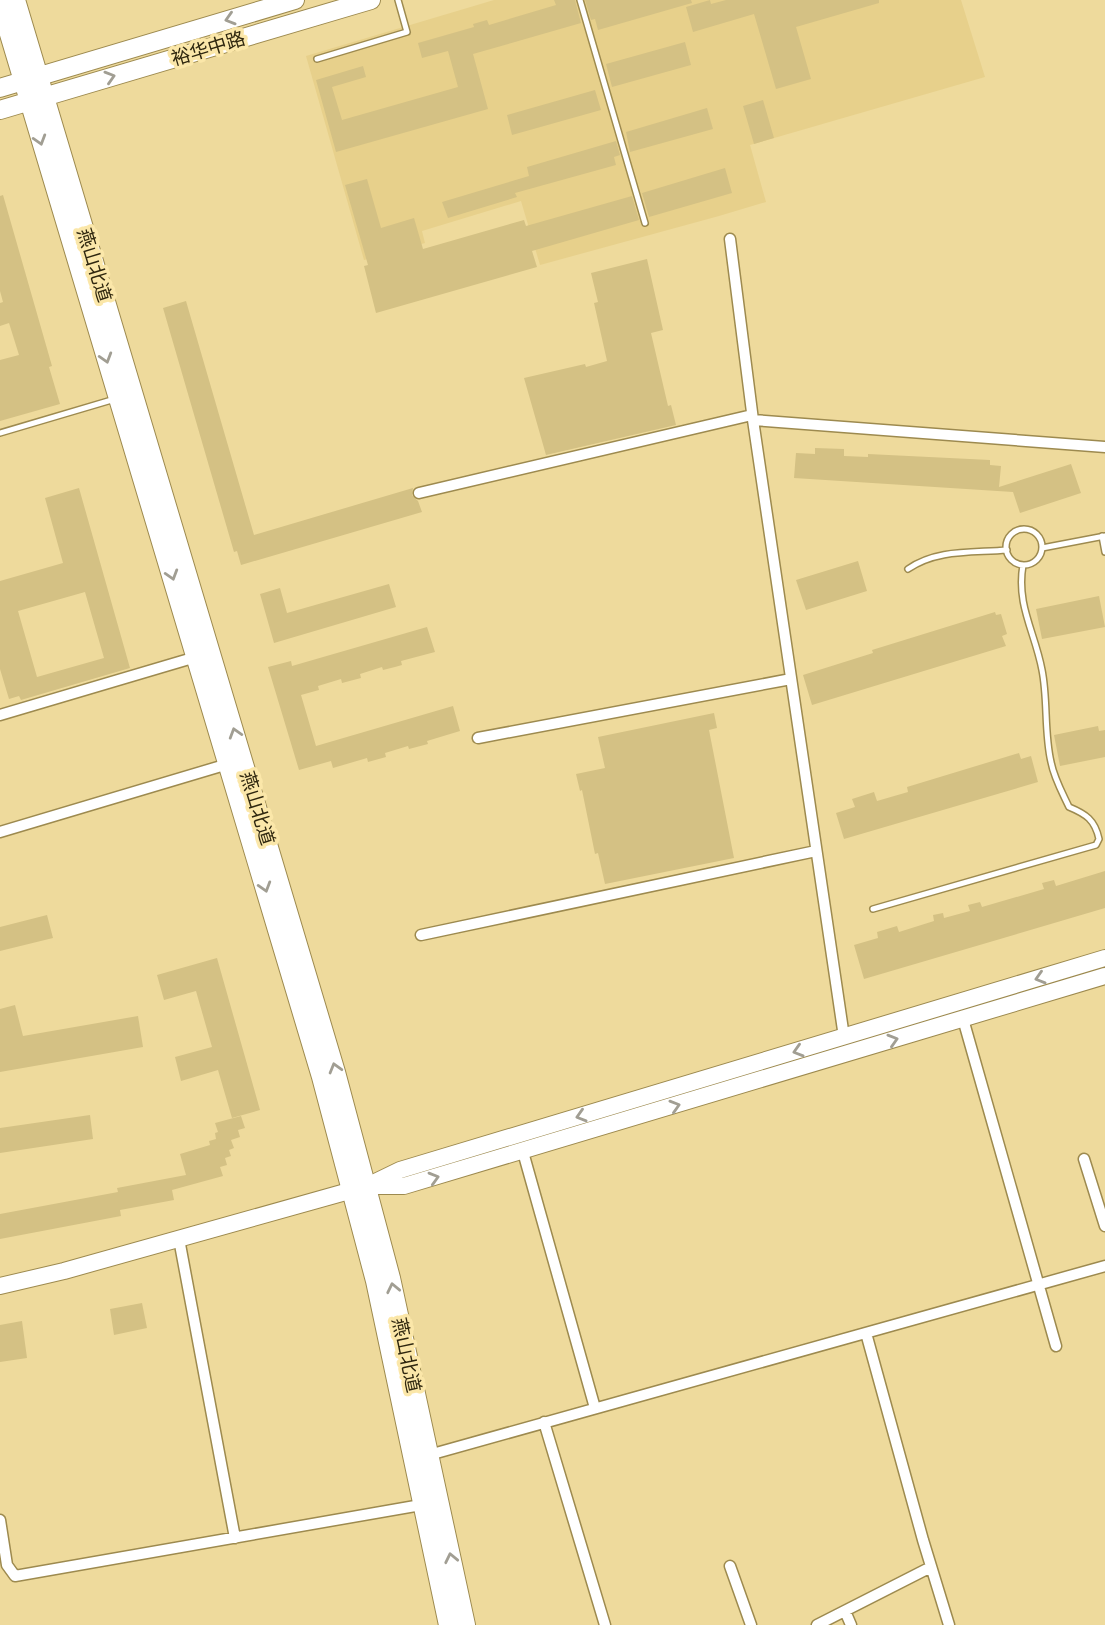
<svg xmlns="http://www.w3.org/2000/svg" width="1105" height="1625" viewBox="0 0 1105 1625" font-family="'Roboto Condensed','Noto Sans SC',sans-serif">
<rect width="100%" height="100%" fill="#eeda9c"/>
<!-- built -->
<path fill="#e7d08b" d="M494 0H961L985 77 750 145 766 202 719 216 540 265 521 201 422 231 425 243 364 260 306 56Z"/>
<!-- building -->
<path fill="#d4c184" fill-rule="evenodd" d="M554 0H575L581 23 473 54 488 109 336 152 316 80 363 66 366 77 332 87 342 120 458 87 448 51 422 58 418 43 474 27 473 24 487 20 489 25 556 5Z
M585 0H691L692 3 598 30 595 19 591 20Z
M710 0 711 4 726 0H879V3L796 27 811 79 776 89 754 14 693 32 686 7Z
M685 42 691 65 612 87 606 64Z
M595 90 601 110 512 135 507 115Z
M763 100 774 138 754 144 743 106Z
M707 108 713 129 630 152 626 132Z
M616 141 620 155 614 157 616 165 515 193 517 197 448 218 442 202 529 176 527 167Z
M725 168 732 193 649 217 642 193Z
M367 179 381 228 414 218 423 249 524 220 526 226 632 196 639 220 532 251 537 267 376 313 364 266 368 265 345 185Z
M3 195 52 366 49 367 60 404 0 421V360L19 355 9 323 0 326V303L3 302 0 291V196Z
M647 259 663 330 651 333 668 406 671 405 676 425 546 455 524 378 585 364 586 367 607 361 594 303 598 302 591 273Z
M186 301 254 535 413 488 412 495 418 501 422 512 241 565 237 551 234 552 163 308Z
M815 448 844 449V456L868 457V454L990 460V465L1001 466 999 487 1071 464 1081 493 1020 513 1013 492 794 478 796 453 815 454Z
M79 488 130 668 21 700 19 696 9 699 0 669V581L63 563 45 498ZM85 592 104 658 37 677 18 611Z
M858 561 867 591 806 610 796 580Z
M389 584 396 607 274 643 260 594 280 588 287 613Z
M1099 596 1105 627 1042 639 1036 609Z
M995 612 996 615 1001 614 1007 634 1002 636 1006 646 812 705 803 675 873 653 872 650Z
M427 627 435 652 401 661 402 665 395 667 383 670 382 667 360 674 361 678 342 683 341 679 318 686 319 690 301 695 316 746 453 706 460 731 427 741 428 744 409 749 408 746 385 753 386 757 368 762 367 758 333 768 331 761 299 770 268 667 291 661 292 666Z
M714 713 717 728 709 730 734 858 605 884 598 853 595 854 582 790 580 791 576 774 605 768 598 737Z
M1098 726 1099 731 1105 730V757L1060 766 1054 735Z
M1019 753 1021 759 1031 756 1038 782 844 839 836 813 855 807 852 799 874 792 877 801 908 792 907 787Z
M1105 871V908L864 979 854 945 878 938 877 932 897 926 899 932 934 921 933 915 943 913 944 918 970 911 968 905 980 902 982 907 1044 889 1042 883 1054 880 1056 886Z
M47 915 53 938 0 951V927Z
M217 958 260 1110 232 1118 218 1070 181 1081 175 1057 212 1047 196 991 164 1000 157 975Z
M15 1005 23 1036 138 1016 143 1047 0 1072V1009Z
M90 1115 93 1139 0 1153V1128Z
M241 1116 245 1128 238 1130 240 1137 231 1140 234 1148 229 1150 231 1156 225 1158 227 1165 220 1167 223 1176 172 1190 174 1200 120 1210 121 1216 0 1239V1214L118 1192 117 1188 186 1175 180 1154 210 1145 209 1141 216 1139 215 1133 218 1132 215 1123Z
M142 1303 147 1328 114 1335 110 1309Z
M22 1321 27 1358 0 1362V1325Z"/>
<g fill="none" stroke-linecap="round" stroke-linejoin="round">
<!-- lane casing -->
<g stroke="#9d8a4f" stroke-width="8">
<path id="lane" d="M580 0 645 223
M317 59 407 32 398 0
M0 433 115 399
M1006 547a18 18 0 1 1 36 0a18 18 0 1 1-36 0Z
M1102 536 1105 552
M1042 548 1105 536
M908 569C937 549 972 553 1007 550
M873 909 1096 845 1099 839C1095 820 1086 814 1069 807 1062 792 1054 778 1051 762 1044 732 1048 700 1042 670 1035 632 1016 605 1023 565"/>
</g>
<!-- street casing -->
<g stroke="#9d8a4f" stroke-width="13">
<path id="street" d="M730 239 753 420 844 1037
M753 420 1105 447
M419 493 752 415
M0 715 196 657
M478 738 791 679
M0 832 228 764
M421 935 816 851
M963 1019 1056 1346
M523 1152 595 1408
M1084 1159 1105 1226
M179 1239 235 1538
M866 1333 923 1540 949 1625
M544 1422 605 1625
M429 1455 1105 1266
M0 1520 7 1565 15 1576 421 1505
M730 1566 751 1625
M845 1611 851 1625
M817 1625 931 1567"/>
</g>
<!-- secondary casing -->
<g stroke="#9d8a4f" stroke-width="18">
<path id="secondary" d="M373 1186H404L1105 976
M0 1286 64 1271 367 1186 400 1170 1105 958"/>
</g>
<!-- primary casing -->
<g stroke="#9d8a4f" stroke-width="20">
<path id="primary" d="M16 0 336 1072 391 1278 466 1625
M0 4 321 1077 375 1281 448 1625
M0 88 295 0
M0 110 371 0"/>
</g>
<!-- lane -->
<use href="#lane" stroke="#fff" stroke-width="5"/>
<!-- street -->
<use href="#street" stroke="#fff" stroke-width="10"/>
<!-- secondary -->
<use href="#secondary" stroke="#fff" stroke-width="16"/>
<!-- primary -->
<use href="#primary" stroke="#fff" stroke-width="18"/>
</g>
<!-- one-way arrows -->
<defs><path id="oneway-chevron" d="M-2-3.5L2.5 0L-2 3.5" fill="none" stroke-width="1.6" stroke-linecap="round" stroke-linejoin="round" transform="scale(1.75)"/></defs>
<g stroke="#a19e93">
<use href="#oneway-chevron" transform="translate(230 19) rotate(163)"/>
<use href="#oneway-chevron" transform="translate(110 77) rotate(-17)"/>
<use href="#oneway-chevron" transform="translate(40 140) rotate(73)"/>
<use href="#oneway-chevron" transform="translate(106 358) rotate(73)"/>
<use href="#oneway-chevron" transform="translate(172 575) rotate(73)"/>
<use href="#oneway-chevron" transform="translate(235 733) rotate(-107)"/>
<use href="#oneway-chevron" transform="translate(265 887) rotate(73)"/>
<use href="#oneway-chevron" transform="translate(1040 978) rotate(163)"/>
<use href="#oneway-chevron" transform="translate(893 1040) rotate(-17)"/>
<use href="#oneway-chevron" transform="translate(798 1051) rotate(163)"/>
<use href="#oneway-chevron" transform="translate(335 1068) rotate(-106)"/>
<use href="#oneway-chevron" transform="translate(675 1106) rotate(-17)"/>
<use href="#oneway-chevron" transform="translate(581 1116) rotate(163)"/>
<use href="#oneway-chevron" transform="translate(434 1178) rotate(-16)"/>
<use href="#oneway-chevron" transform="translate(393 1288) rotate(-102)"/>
<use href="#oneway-chevron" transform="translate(451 1558) rotate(-102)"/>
</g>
<g text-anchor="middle" stroke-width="7" stroke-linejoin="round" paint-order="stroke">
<!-- street labels -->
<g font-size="19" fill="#2f270f" stroke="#fbe7a9">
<text transform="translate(208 48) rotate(-17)" y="7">裕华中路</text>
<text transform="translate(95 265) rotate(73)" y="7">燕山北道</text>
<text transform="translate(258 808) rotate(73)" y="7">燕山北道</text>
<text transform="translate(407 1355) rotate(78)" y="7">燕山北道</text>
</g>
</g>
</svg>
